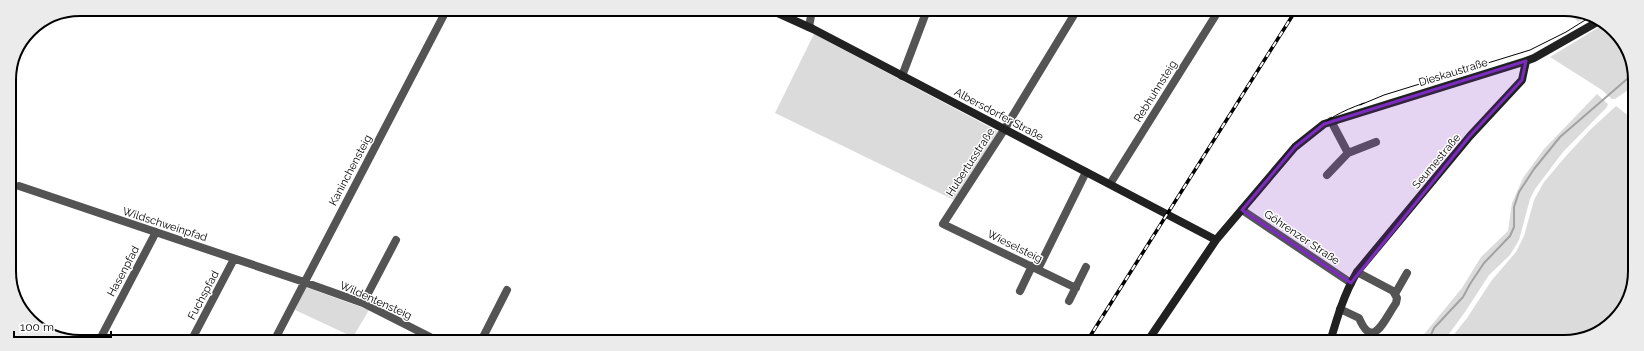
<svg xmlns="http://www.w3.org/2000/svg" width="1644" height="351" viewBox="0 0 1644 351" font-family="Raleway,sans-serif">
<rect width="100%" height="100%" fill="#fff"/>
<!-- green -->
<path fill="#dbdbdb" d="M1567 10H1578L1588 16 1578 22Z
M1604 24 1614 30 1634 66V86L1615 99H1612L1602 90 1550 57Z
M814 34 999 132 954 200 775 113Z
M1597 94 1608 104 1607 107 1563 152 1535 189 1530 199 1519 240 1510 255 1489 275 1465 312 1443 342H1420L1425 333 1462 288 1481 257 1508 231 1512 203 1523 178 1544 149Z
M1616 106 1634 120V285L1611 324 1569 342H1448L1467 318 1492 280 1516 252 1524 236 1534 200 1544 182 1566 156 1590 130Z
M305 287 369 310 353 337 295 310Z"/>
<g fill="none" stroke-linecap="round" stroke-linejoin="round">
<!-- stream -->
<path stroke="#a2a2a2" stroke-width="2" d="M1428 342 1434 328 1463 297 1470 284 1484 263 1510 236 1514 227V207L1519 192 1534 169 1560 137 1634 73"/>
<!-- street -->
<path stroke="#545454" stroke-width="8" d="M809 27 812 10
M902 76 927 10
M1331 121 1348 153
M1327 175 1348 153 1376 142
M1110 184 1219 10
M19 186 304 282 363 303 438 341
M1242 210 1351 283
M1038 269 1086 172
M1076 288 943 224 1004 130 1077 10
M1020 291 1032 266
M1395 294 1407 273
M1069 301 1086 267
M363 303 396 240
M1340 309 1359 318C1373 351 1384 320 1396 303L1397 298 1393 291 1357 272
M99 341 156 232
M191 341 234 259
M274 341 447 9
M481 341 507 290"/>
<!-- secondary -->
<path stroke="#212121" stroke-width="8" d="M771 10 813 29 1216 240
M1147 342 1216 240 1295 147 1324 124 1526 61 1534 58 1599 21
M1330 342C1337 318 1344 294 1357 272L1470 136 1522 80 1526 61"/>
<!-- tram -->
<path stroke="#000" stroke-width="1" d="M1360 105 1384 95 1530 50 1566 32 1590 17
M1311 134C1330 117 1340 112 1364 103"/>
<!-- rail casing -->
<g stroke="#000" stroke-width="3.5">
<path id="rail" d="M1087 341 1296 10"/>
</g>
<!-- rail -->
<use href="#rail" stroke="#fff" stroke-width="2" stroke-dasharray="6" stroke-linecap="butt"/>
</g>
<!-- marked area -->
<path fill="#7b2cbf" fill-opacity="0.2" stroke="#7b2cbf" stroke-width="3" stroke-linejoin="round" d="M1526 61 1522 80 1470 136 1351 283 1242 210 1295 147 1324 124Z"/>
<g text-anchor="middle" stroke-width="3" stroke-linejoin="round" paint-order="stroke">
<!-- street labels -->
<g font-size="11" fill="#000" stroke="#fff">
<text transform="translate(1453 72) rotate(-17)" y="4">Dieskaustraße</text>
<text transform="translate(1155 91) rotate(-58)" y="4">Rebhuhnsteig</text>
<text transform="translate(999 114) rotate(28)" y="4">Albersdorfer Straße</text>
<text transform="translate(1436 161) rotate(-50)" y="4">Seumestraße</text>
<text transform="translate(970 162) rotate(-57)" y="4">Hubertusstraße</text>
<text transform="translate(350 170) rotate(-62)" y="4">Kaninchensteig</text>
<text transform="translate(165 224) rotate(18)" y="4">Wildschweinpfad</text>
<text transform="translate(1302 237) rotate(34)" y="4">Göhrenzer Straße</text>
<text transform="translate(1015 246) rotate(26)" y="4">Wieselsteig</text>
<text transform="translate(123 271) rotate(-62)" y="4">Hasenpfad</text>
<text transform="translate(203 295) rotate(-62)" y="4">Fuchspfad</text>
<text transform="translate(376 300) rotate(24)" y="4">Wildentensteig</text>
</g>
</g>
<!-- crop -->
<path d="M0 0H1644V351H0ZM80 16H1564A64 64 0 0 1 1628 80V271A64 64 0 0 1 1564 335H80A64 64 0 0 1 16 271V80A64 64 0 0 1 80 16Z" fill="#ebebeb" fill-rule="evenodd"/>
<path fill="none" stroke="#000" stroke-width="2" d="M80 16H1564A64 64 0 0 1 1628 80V271A64 64 0 0 1 1564 335H80A64 64 0 0 1 16 271V80A64 64 0 0 1 80 16Z"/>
<!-- scale -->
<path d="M14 331v6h97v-6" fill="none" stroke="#000000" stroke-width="2"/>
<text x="20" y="331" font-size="12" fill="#000000" stroke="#ffffff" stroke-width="3" paint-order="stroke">100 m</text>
</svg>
